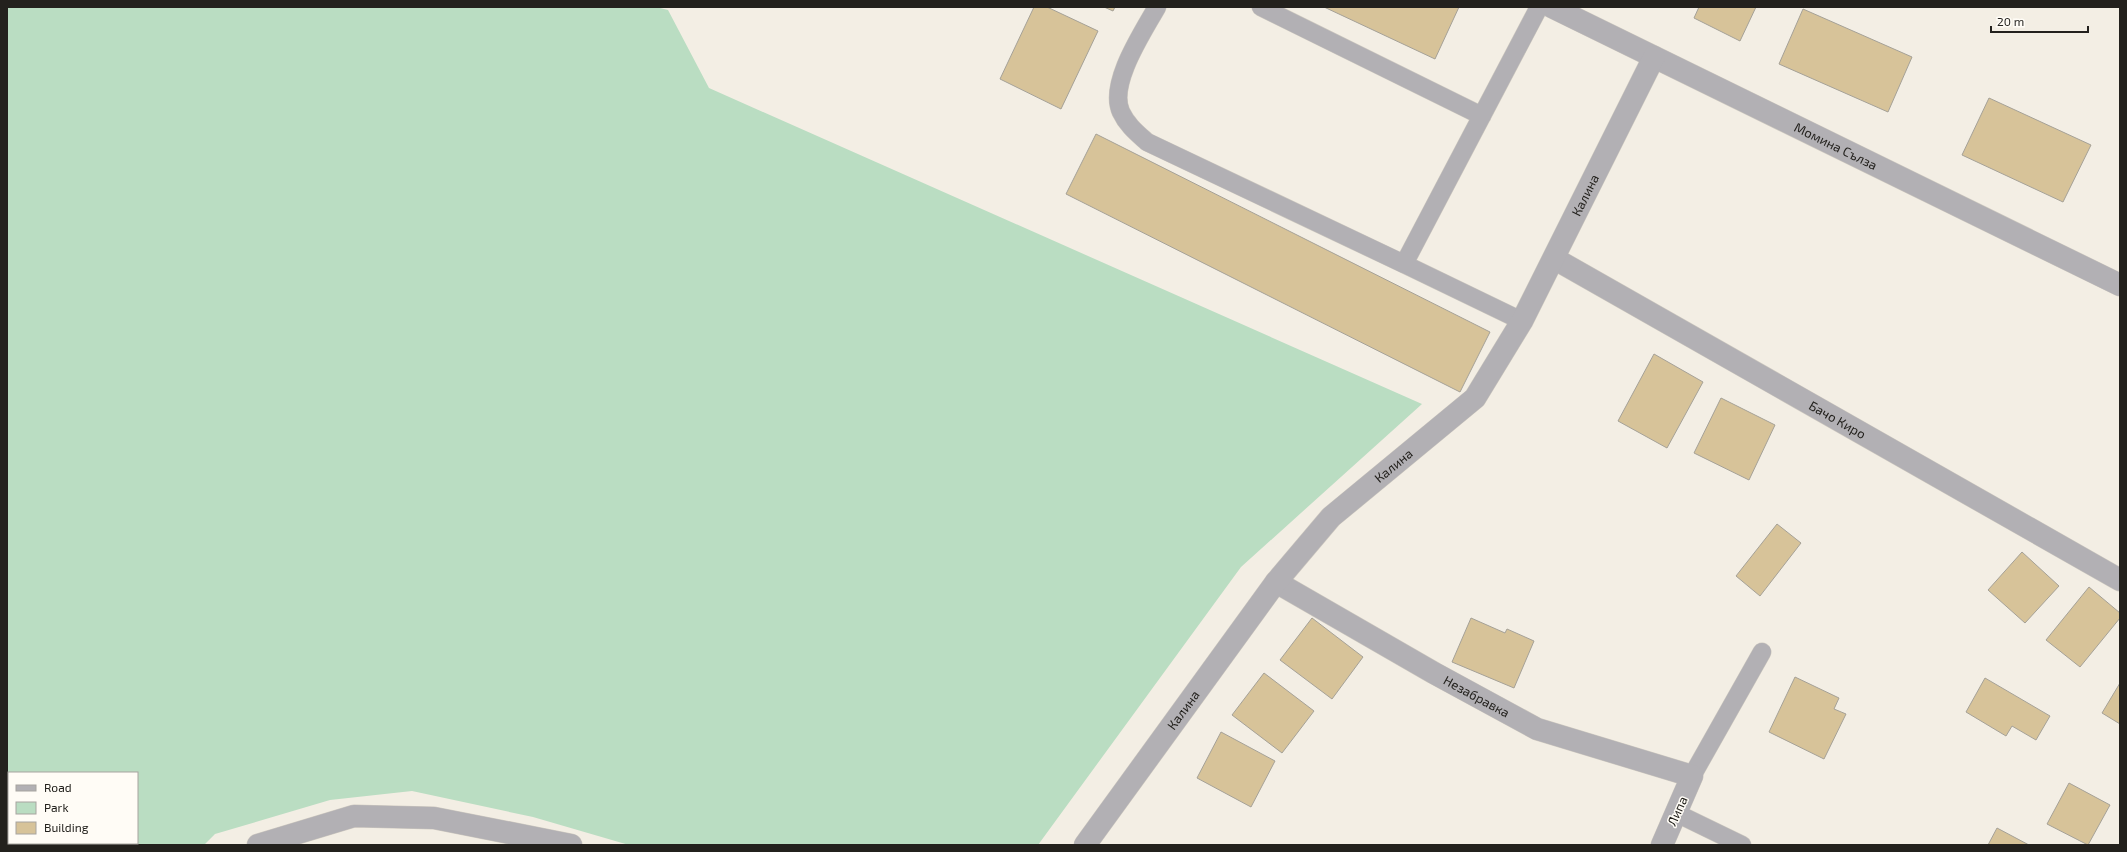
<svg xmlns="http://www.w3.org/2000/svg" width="2127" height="852" viewBox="0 0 2127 852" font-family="'Exo 2',sans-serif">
<rect width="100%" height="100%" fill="#f3eee4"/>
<!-- green -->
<path fill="#baddc2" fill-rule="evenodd" d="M7 7H656L668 10 709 88 1422 404 1241 567 1038 845H629L533 817 412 791 330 800 215 834 204 845H7ZM9 773H137V843H9Z"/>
<!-- building -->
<path fill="#d7c399" stroke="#a5a197" d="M1034 7H1047L1098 31 1061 109 1000 79Z
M1104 7H1115L1113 11Z
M1324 7H1459L1435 59Z
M1699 7H1756L1740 41 1694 18Z
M1803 9 1912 57 1888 112 1779 64Z
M1989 98 2091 145 2063 202 1962 155Z
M1096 134 1490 332 1460 392 1066 194Z
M1654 354 1703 382 1667 448 1618 421Z
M1721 398 1775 425 1749 480 1694 453Z
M1777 524 1801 543 1760 596 1736 576Z
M2022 552 2059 586 2025 623 1988 590Z
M2089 587 2120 613V618L2080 667 2046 640Z
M1312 618 1363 657 1332 699 1280 660Z
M1471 618 1505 633 1507 629 1534 641 1514 688 1452 662Z
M1264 673 1314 711 1282 753 1232 715Z
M1795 677 1839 698 1834 709 1846 714 1824 759 1769 732Z
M1985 678 2050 716 2036 740 2012 726 2006 736 1966 712Z
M2120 683V724L2102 713Z
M1221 732 1275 761 1251 807 1197 778Z
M2069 783 2110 805 2088 845 2047 824Z
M1997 828 2029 845H1988Z"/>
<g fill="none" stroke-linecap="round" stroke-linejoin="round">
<!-- service casing -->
<g stroke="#cec9c0" stroke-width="19">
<path id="service" d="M1157 7C1143 32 1108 84 1121 112 1127 125 1137 133 1147 142L1404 264
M1261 7 1482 116
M1522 321 1404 264 1539 7
M1692 776 1762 652
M1676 813 1742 845"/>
</g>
<!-- minor casing -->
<g stroke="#cec9c0" stroke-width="23">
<g id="minor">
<path id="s1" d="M1552 7 2120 285"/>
<path id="s2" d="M1555 259 2120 580"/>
<path id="s3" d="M1276 582 1434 673 1537 729 1692 776 1662 845"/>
<path d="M258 845 354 816 434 818 571 845"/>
<path id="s4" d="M1085 845 1276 582 1331 517 1475 398 1522 321 1654 57"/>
</g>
</g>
<!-- service -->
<use href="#service" stroke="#b2b0b4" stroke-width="18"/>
<!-- minor -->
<use href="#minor" stroke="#b2b0b4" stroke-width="22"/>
</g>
<g text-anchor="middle" stroke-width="3" stroke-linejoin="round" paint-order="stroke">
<!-- street labels -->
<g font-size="13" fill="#23211d" stroke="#fffcf6">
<text dy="5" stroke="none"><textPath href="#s1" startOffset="316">Момина Сълза</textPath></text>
<text dy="5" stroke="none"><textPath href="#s4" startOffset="828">Калина</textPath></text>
<text dy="5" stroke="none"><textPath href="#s2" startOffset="325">Бачо Киро</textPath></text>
<text dy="5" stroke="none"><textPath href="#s4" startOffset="491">Калина</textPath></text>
<text dy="5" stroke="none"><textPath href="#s3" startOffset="231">Незабравка</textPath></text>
<text dy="5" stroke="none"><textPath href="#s4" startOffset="167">Калина</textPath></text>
<text transform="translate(1677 811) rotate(-66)" y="5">Липа</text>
</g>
</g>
<!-- border -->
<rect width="2127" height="852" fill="none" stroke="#23211d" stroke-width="16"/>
<!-- legend -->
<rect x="8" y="772" width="130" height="72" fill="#fffcf6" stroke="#a7a49f"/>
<rect x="16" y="785" width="20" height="6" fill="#b2b0b4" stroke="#a7a49f"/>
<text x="44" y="792" font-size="12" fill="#23211d">Road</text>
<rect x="16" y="802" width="20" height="12" fill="#baddc2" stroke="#a7a49f"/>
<text x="44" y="812" font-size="12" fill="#23211d">Park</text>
<rect x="16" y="822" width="20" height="12" fill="#d7c399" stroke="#a7a49f"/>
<text x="44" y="832" font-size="12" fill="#23211d">Building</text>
<!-- scale -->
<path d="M1991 26v6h97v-6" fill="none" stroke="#23211d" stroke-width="2"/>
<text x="1997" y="26" font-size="12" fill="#23211d" stroke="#fffcf6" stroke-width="3" paint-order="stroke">20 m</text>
</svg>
